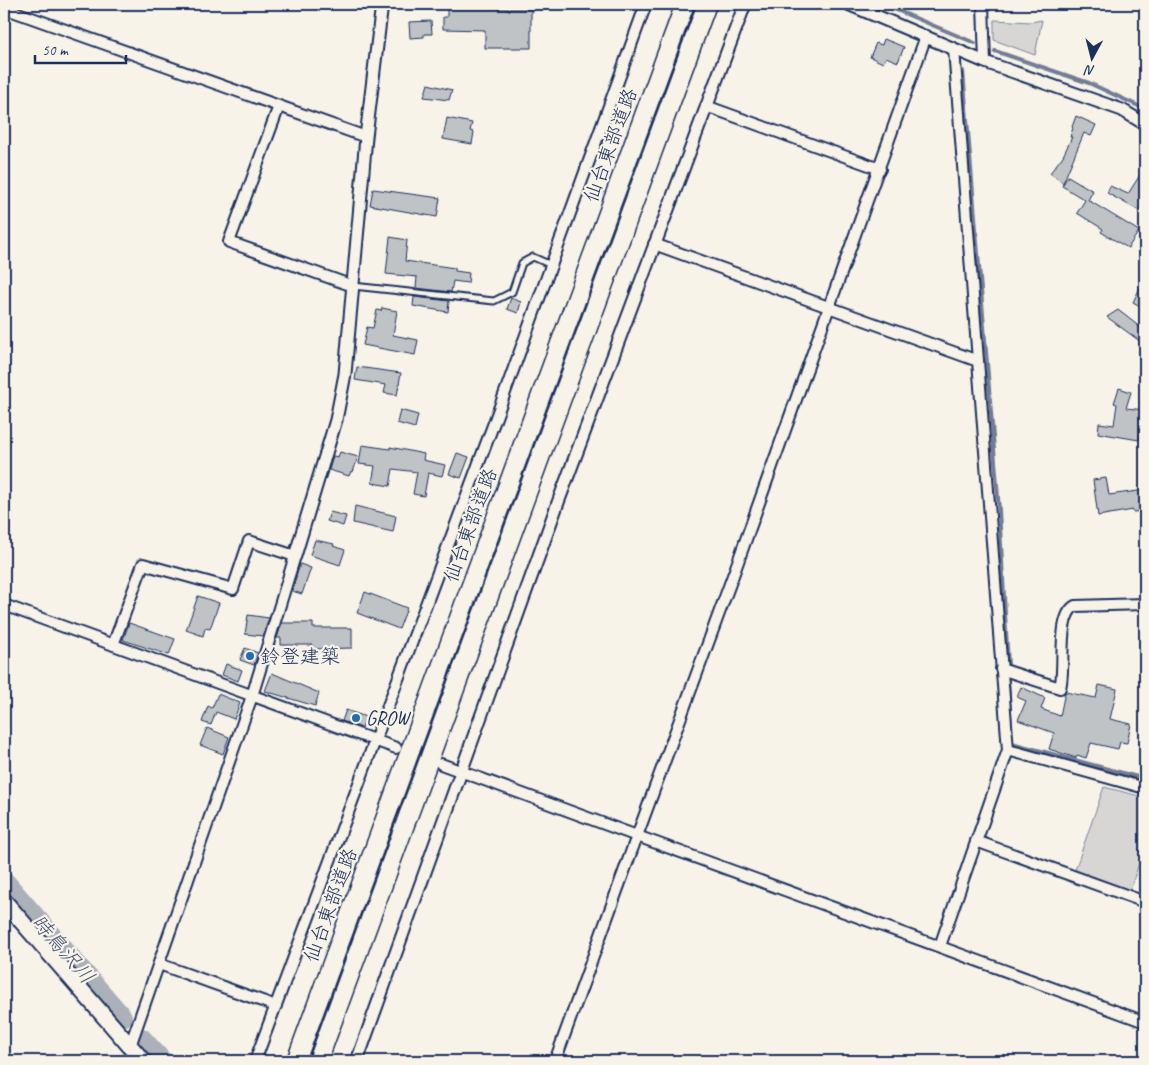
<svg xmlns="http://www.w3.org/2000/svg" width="1149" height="1065" viewBox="0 0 1149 1065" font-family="Caveat,'Klee One',sans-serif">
<rect width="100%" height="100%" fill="#f7f3e8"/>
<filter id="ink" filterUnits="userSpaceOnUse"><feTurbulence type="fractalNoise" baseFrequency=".02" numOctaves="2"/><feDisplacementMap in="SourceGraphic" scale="10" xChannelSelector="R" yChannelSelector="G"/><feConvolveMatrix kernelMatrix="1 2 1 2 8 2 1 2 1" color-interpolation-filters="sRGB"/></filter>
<g filter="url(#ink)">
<!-- green -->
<path fill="#d7d6d4" stroke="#798299" d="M994 20 1031 22 1042 20 1035 55 994 40Z
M1104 787 1143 797 1145 846 1130 890 1075 870Z"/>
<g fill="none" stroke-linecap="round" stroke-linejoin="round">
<!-- stream -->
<path stroke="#727c95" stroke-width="4" d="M882 4 975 43
M995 51 1089 83 1145 109
M963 71 999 510 1008 665
M1008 677 1011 729
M1012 738V743L1019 745 1145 779"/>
<!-- river -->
<path stroke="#acb0b9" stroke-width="22" d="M4 882 121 1017
M141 1039 161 1061"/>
</g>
<!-- building -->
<path fill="#c0c3c5" stroke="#1b2f5e" d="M447 4H498V9H531V48H485V30L443 29V17H447Z
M431 21 432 34H424V37L410 38 409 22Z
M884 39 904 47 898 62 886 57 883 63 870 57 876 43 882 45Z
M428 84 452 90 449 100 424 97Z
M1076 116 1096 125 1091 136 1084 133 1063 183 1050 173 1063 156 1072 137H1070L1073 128 1072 127Z
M447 118 472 123 470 131 474 132 472 144 443 139Z
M1145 167V214L1107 193 1110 186 1128 194Z
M1068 176 1093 191 1088 200 1139 231 1128 248 1101 232 1103 229 1077 213 1085 200 1062 186Z
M373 189 440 198 437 217 370 205Z
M390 237 407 240 405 261 455 268V271L469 273 468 283 453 281 451 292 416 288 417 277 386 274Z
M1145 278V309L1133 302Z
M414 297 449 301 448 312 413 306Z
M511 298 521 302 518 313 507 309Z
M382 308 397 311 393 335 418 340 415 355 363 345 367 327 373 328 377 310 381 311Z
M1118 310 1145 331V345L1107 317Z
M357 367 401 373 397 395 384 393 386 385 355 380Z
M1119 388 1131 392 1126 408 1145 410V424L1143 423 1139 440 1098 433 1099 423 1114 425 1117 404 1114 403Z
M400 410 418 415 415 428 397 423Z
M362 445 390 449V447L424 454 423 460 445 465 442 476 428 473 424 496 413 494 417 472 393 469 390 486 372 483 375 466 359 464Z
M340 452 358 457 353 472 351 471 349 476 329 470 333 456 338 457Z
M457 453 469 457 461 478 449 474Z
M1106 478 1109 495 1145 490V511L1133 512V510L1098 516 1093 480Z
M355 506 396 516 393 532 353 523Z
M330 512 346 516 343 526 327 521Z
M315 540 334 544 333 546 345 550 340 565 310 555Z
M300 564 311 568 302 594 292 591Z
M365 592 407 608 399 629 357 613Z
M198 596 219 603 210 629 205 628 203 636 186 630Z
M248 615 269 618 263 636 245 634Z
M129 623 175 639 169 655 123 640Z
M282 623H313V628H352V648L312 649 313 645H281V638H277Z
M245 648 258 653 254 665 240 660Z
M226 664 242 670 238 681 222 675Z
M272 673 319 693 315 706 265 691Z
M1099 685 1117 689 1110 719 1131 724 1127 743 1120 742 1118 749 1091 743 1086 758 1077 755 1076 758 1049 749 1054 733 1018 720 1026 701 1017 697 1021 687 1045 698 1041 709 1060 716 1065 692 1096 698Z
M218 694 240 703 234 719 216 712 211 725 202 722 208 706 212 708Z
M346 710 366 717 362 728 342 721Z
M207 728 229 737 223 754 200 745Z"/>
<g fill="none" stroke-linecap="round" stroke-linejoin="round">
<!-- service casing -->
<g stroke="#1b2f5e" stroke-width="9">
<path id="service" d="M353 286 494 301 512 292 522 263 533 257 551 265"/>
</g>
<!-- minor casing -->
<g stroke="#1b2f5e" stroke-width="14">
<path id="minor" d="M983 4 985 62
M4 8 366 137
M926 36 735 570 637 836 1145 1022
M279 106 229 242 353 286
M706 106 880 169
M654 244 978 361
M4 605 396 748
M113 645 143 564 233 589 249 541 295 556 252 696 130 1046
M1001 669 1060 688C1066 668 1056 617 1075 606L1145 604
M1008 750 1145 788
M441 764 637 836 555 1061
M976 841 1145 902
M940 946 1008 750 954 49
M159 964 276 1006
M255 1061 495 420 646 4"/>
</g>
<!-- tertiary casing -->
<g stroke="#1b2f5e" stroke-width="15">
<path id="tertiary" d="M848 4 985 62 1122 110 1145 124
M295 556 336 420 345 374 366 137 382 4
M357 1061 556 508 745 4"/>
</g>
<!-- primary casing -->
<g stroke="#1b2f5e" stroke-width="19">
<path id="primary" d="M4 901 143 1061"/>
</g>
<!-- motorway casing -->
<g stroke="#1b2f5e" stroke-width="21">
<path id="motorway" d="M296 1061 685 4
M318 1061 707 4"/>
</g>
<!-- service -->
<use href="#service" stroke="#f7f3e8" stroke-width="5"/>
<!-- minor -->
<use href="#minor" stroke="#f7f3e8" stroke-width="10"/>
<!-- tertiary -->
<use href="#tertiary" stroke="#f7f3e8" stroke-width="11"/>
<!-- primary -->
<use href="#primary" stroke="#f7f3e8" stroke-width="15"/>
<!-- motorway -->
<use href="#motorway" stroke="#f7f3e8" stroke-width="18"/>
</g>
</g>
<!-- markers -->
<g fill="#1f6fb2" stroke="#f7f3e8" stroke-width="2">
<circle cx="250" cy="656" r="5"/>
<circle cx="356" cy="718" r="5"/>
</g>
<g text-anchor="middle" stroke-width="4.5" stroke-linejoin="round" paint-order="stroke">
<!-- street labels -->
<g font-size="20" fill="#1b2f5e" stroke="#f7f3e8">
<text transform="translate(610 145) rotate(-70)" y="7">仙台東部道路</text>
<text transform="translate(470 525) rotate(-70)" y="7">仙台東部道路</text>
<text transform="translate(330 905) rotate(-70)" y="7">仙台東部道路</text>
</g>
<!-- poi labels -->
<g font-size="20" fill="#1b2f5e" stroke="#f7f3e8" text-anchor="start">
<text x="260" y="663">鈴登建築</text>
<text x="366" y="725">GROW</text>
</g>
<!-- water labels -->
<g font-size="21" font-style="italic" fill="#465679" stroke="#f7f3e8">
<text transform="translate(63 949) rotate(49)" y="7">時鳥沢川</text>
</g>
</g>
<!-- margin -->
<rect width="1149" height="1065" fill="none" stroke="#f7f3e8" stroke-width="20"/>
<rect x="10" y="10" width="1129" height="1045" fill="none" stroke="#1b2f5e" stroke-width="2" filter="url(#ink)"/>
<!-- north arrow -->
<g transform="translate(1092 58) rotate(187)" stroke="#f7f3e8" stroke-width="4" paint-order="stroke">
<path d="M0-4L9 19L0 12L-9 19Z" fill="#1b2f5e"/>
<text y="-8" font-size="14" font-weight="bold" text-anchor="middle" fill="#1b2f5e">N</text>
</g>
<!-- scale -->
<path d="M35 55v8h91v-8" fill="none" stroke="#1b2f5e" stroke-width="2.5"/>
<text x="42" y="55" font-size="15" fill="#1b2f5e" stroke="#f7f3e8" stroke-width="4" paint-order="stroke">50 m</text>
</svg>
